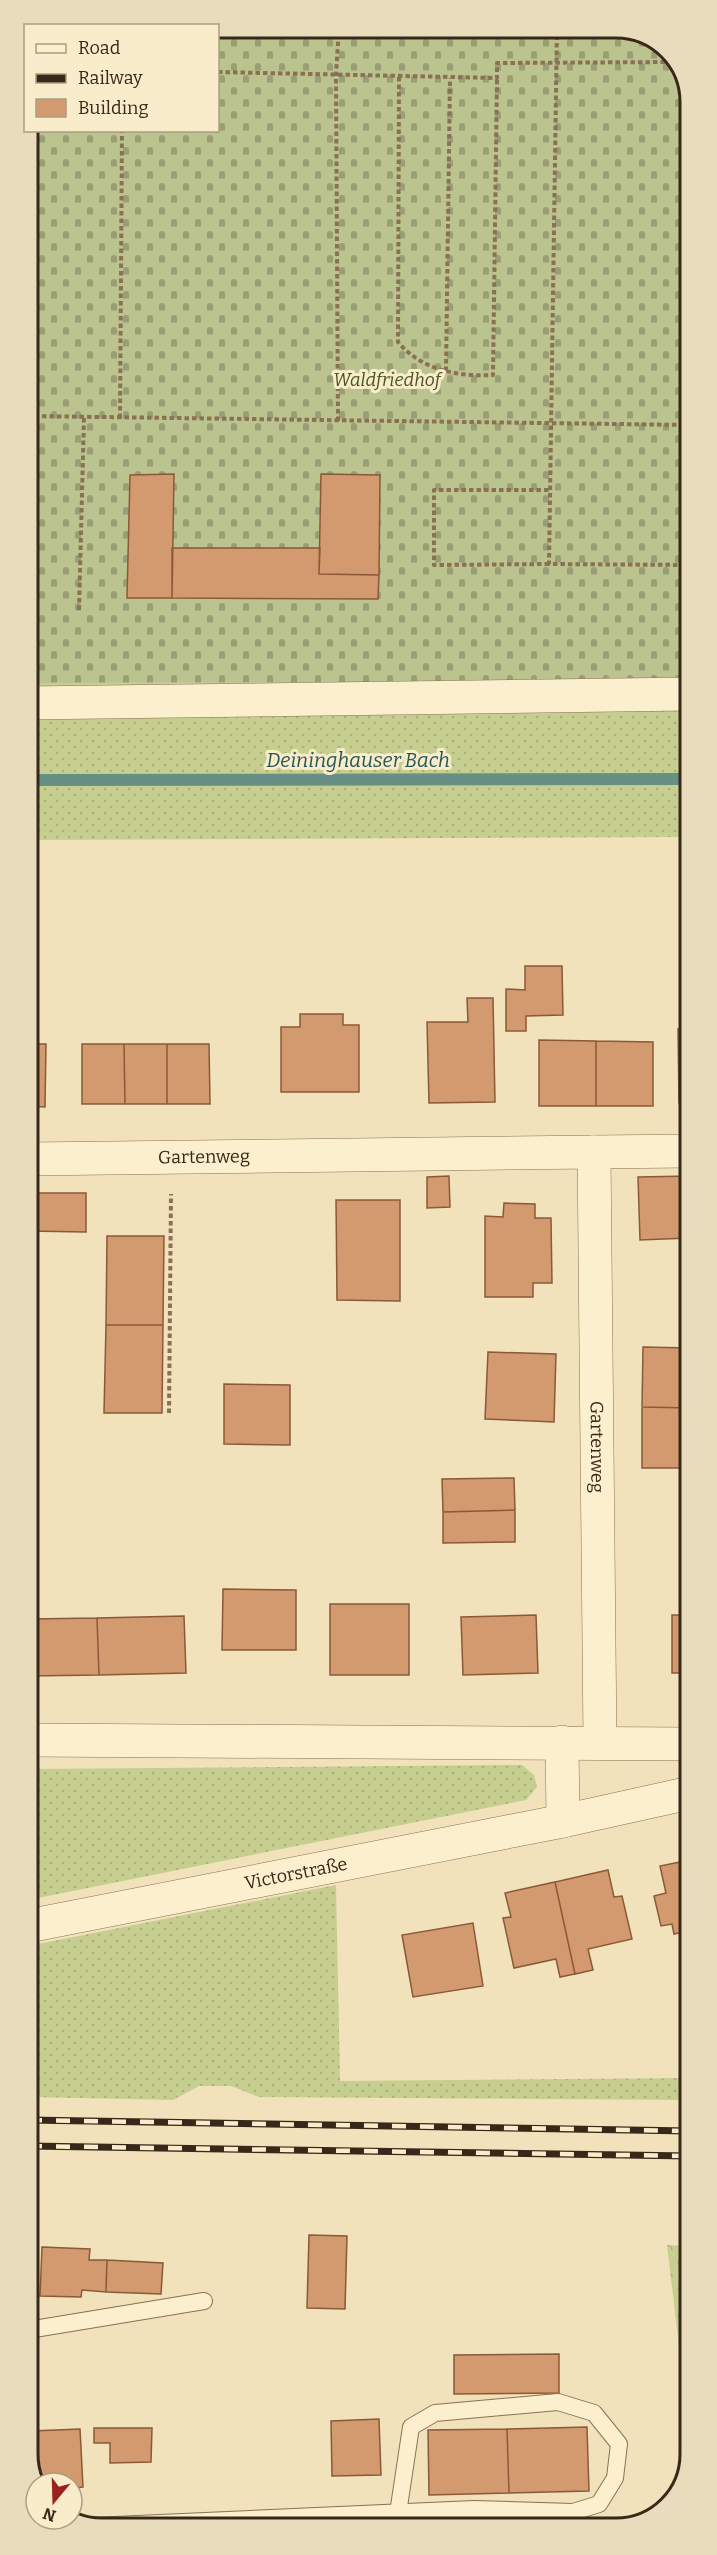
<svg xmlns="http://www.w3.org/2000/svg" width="717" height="2555" viewBox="0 0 717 2555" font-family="Bitter,serif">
<defs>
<pattern id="grass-dots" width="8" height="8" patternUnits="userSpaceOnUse" patternTransform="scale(1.5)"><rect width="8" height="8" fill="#c6cf8f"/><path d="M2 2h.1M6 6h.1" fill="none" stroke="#abb27b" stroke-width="1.8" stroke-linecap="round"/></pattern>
<pattern id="forest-crowns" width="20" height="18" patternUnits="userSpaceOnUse" patternTransform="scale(1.5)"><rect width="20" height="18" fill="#c6cf8f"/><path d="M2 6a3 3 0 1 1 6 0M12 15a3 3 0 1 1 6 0" fill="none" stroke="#abb27b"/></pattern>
<pattern id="cemetery-stones" width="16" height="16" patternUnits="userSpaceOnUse" patternTransform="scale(1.5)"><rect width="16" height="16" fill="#bbc38f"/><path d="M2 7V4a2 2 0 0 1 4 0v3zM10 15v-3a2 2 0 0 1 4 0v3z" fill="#999e74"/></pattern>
</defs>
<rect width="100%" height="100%" fill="#f1e2bb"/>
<!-- grass -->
<path fill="url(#grass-dots)" d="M689 682V837L27 840V683Z
M522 1765 534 1775 537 1787 526 1800 28 1900V1769Z
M336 1885 340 2081 690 2078V2100L259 2097 231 2086H199L173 2100 28 2097V1946Z"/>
<!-- forest -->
<path fill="url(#forest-crowns)" d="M667 2245 690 2246V2438Z"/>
<!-- cemetery -->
<path fill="url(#cemetery-stones)" d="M218 27 625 28 665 46 688 87 689 682 27 683V131L218 130Z"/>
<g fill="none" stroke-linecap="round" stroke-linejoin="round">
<!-- stream -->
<path stroke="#678f86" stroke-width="12" d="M27 780 689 779"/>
</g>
<!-- building -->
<path fill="#d29a6e" stroke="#8a5a38" stroke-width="1.5" d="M174 474 172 598H127L130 475Z
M321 474 380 475 379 575 319 574Z
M172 548H320L319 574 379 575 378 599 172 598Z
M525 966H562L563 1015 526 1016V1031H506V989L525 990Z
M467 998H493L495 1102 429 1103 427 1022H468Z
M686 1004H689V1102L679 1103 678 1029H687Z
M300 1014H343V1025H359V1092H281V1027H300Z
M539 1040 596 1041V1106H539Z
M596 1041 653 1042V1106H596Z
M28 1044H46L45 1107 28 1106Z
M82 1044H124L125 1104H82Z
M124 1044H167V1104H125Z
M167 1044H209L210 1104H167Z
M449 1176 450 1207 427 1208V1177Z
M689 1176V1238L640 1240 638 1177Z
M28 1193H86V1232L28 1231Z
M336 1200H400V1301L337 1300Z
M504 1203 535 1204V1218H551L552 1283H533V1297H485V1216L503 1217Z
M107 1236H164L163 1325H106Z
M106 1325H163L162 1413H104Z
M643 1347 689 1348V1408L642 1407Z
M488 1352 556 1354 554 1422 485 1419Z
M224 1384 290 1385V1445L224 1444Z
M642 1407 689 1408V1468H642Z
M28 1452H38L37 1575H28Z
M514 1478 515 1510 443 1512 442 1479Z
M515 1510V1542L443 1543V1512Z
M223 1589 296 1590V1650H222Z
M330 1604H409V1675H330Z
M536 1615 538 1673 463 1675 461 1617Z
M672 1615H689V1673H672Z
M184 1616 186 1673 99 1675 97 1618Z
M97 1618 99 1675 28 1676V1619Z
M690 1860 689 1931 674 1934 672 1924 661 1926 654 1896 666 1893 660 1866Z
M608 1870 614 1897 622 1896 632 1939 588 1949 593 1970 575 1974 555 1882Z
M555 1882 575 1974 560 1977 556 1959 514 1968 503 1918 511 1917 505 1893Z
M473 1923 483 1986 413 1997 402 1935Z
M309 2235 347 2236 345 2309 307 2308Z
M42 2247 90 2249 89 2260H107L106 2292 82 2290 81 2297 40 2296Z
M107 2260 163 2263 161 2294 106 2292Z
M559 2354V2393L454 2394V2355Z
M379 2419 381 2475 332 2476 331 2421Z
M587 2427 589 2491 509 2493 507 2429Z
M94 2428H152L151 2462 110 2463V2443H94Z
M80 2429 83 2487 72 2488V2483H37L33 2475 31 2431Z
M507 2429 509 2493 429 2495 428 2430Z"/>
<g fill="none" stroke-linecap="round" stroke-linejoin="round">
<!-- service casing -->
<g stroke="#897154" stroke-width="18">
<path id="service" d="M28 2330 204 2301
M92 2526 474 2509 573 2512 599 2504 615 2478 619 2444 594 2413 558 2402 435 2413 411 2427 398 2513"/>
</g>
<!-- minor casing -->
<g stroke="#897154" stroke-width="34">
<g id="minor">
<path d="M27 703 689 694"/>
<path d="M594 1152 689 1151"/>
<path id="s1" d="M28 1159 594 1152 600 1742"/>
<path d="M562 1742 563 1821"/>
<path id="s2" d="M28 1926 563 1821 690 1793"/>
</g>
</g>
<!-- tertiary casing -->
<g stroke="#897154" stroke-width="34">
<path id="tertiary" d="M28 1740 690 1744"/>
</g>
<!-- path -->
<path stroke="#897154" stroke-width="4" stroke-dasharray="4.5 3" stroke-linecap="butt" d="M557 28 549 564 689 565
M218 72 497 78V63L674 62
M399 77 398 342C421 370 459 377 493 375L497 78
M446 371 450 78
M27 416 689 425
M120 418 122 130
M338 421 336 75 339 27
M549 564 434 565V490H550
M79 610 84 417
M169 1413 171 1194"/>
<!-- service -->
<use href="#service" stroke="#fbefce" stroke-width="16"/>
<!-- minor -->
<use href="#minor" stroke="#fbefce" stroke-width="33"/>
<!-- tertiary -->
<use href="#tertiary" stroke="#fbefce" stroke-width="33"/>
<!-- rail casing -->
<g stroke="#37281a" stroke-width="7">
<path id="rail" d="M28 2120 690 2131
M28 2146 690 2156"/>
</g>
<!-- rail -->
<use href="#rail" stroke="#f8eccb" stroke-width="4.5" stroke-dasharray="14" stroke-linecap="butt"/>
</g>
<g text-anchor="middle" stroke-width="6" stroke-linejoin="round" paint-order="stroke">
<!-- park labels -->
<g font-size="18" font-style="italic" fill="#46551f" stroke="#f8eccb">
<text x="387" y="386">Waldfriedhof</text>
</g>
<!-- street labels -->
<g font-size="18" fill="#37281a" stroke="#f8eccb">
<text dy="6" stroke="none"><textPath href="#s1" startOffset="176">Gartenweg</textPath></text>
<text dy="6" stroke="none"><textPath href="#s1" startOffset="861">Gartenweg</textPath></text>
<text dy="6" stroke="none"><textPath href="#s2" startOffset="273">Victorstraße</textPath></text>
</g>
<!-- water labels -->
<g font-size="20" font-style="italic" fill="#285856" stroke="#f8eccb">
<text x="358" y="767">Deininghauser Bach</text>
</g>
</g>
<!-- crop -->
<path d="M0 0H717V2555H0ZM102 38H616A64 64 0 0 1 680 102V2454A64 64 0 0 1 616 2518H102A64 64 0 0 1 38 2454V102A64 64 0 0 1 102 38Z" fill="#e9dcbd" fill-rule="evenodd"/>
<path fill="none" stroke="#37281a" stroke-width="3" d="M102 38H616A64 64 0 0 1 680 102V2454A64 64 0 0 1 616 2518H102A64 64 0 0 1 38 2454V102A64 64 0 0 1 102 38Z"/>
<!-- legend -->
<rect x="24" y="24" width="195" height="108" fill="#f8eccb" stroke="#ab9e84" stroke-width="1.5"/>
<rect x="36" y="44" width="30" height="9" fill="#fbefce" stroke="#ab9e84" stroke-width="1.5"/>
<text x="78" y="54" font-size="18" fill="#37281a">Road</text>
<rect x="36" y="74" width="30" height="9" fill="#37281a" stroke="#ab9e84" stroke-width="1.5"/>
<text x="78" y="84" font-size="18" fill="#37281a">Railway</text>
<rect x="36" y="99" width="30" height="18" fill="#d29a6e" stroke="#ab9e84" stroke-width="1.5"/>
<text x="78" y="114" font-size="18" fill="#37281a">Building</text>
<!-- north arrow -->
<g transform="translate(54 2501) rotate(199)"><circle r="28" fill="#f8eccb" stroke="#ab9e84" stroke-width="1.5"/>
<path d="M0-4.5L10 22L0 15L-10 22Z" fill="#9c2220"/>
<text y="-9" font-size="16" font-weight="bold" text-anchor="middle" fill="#37281a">N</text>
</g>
</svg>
